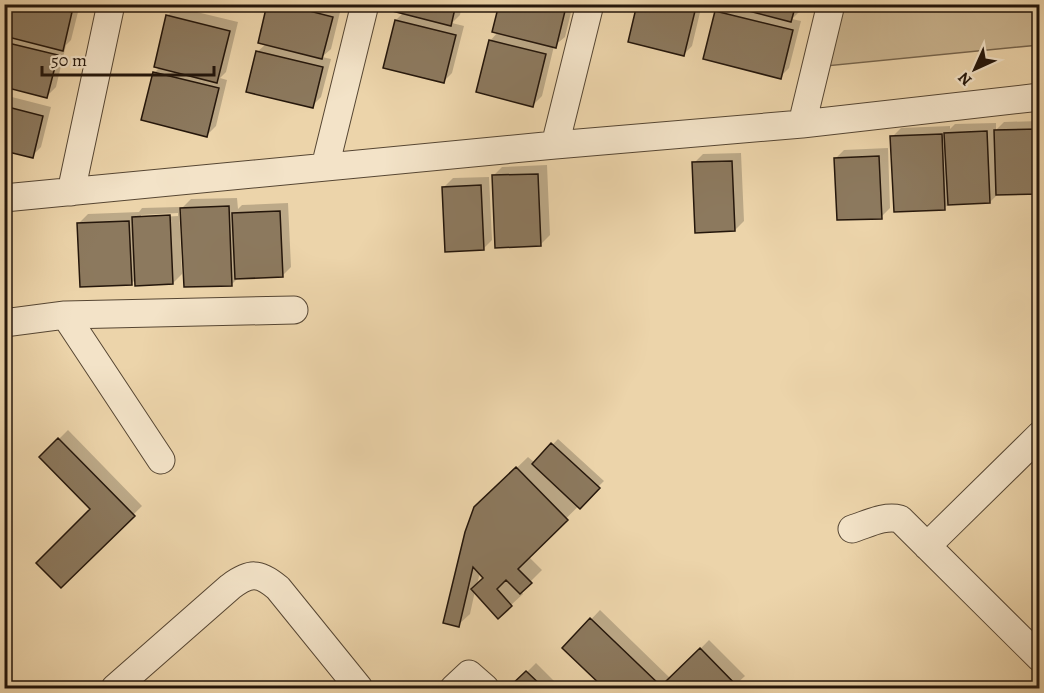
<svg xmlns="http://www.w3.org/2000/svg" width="1044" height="693" viewBox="0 0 1044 693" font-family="Alegreya,serif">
<rect width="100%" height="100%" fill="#ecd4aa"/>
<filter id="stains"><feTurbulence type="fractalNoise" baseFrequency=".00333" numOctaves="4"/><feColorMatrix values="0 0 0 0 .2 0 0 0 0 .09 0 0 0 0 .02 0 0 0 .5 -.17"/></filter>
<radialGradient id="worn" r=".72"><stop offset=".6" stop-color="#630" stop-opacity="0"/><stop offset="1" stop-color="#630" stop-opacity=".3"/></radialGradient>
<!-- green -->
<path fill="#cab48f" stroke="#77654d" stroke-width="1.5" d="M842 5H1039V45L826 66Z"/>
<!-- shadow -->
<path fill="#0003" fill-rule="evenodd" d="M10 4H80L71 40 66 45 56 87 47 96 4 86V26Z
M269 4H325L341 8 331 49 322 57 331 59 321 97 312 106 257 52 266 44Z
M395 4H462L460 15 452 23 464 26 452 73 443 82 396 20 404 12Z
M500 4H573L565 37 554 46 542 96 533 105 490 41 498 32Z
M639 4H702L692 46 683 55Z
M723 4H801L800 11 792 19 801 21 789 68 780 77 716 11Z
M176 7 238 22 226 72 220 78 227 80 216 126 207 135 154 73 160 67 167 16Z
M4 95 51 107 41 147 32 156 4 149Z
M1040 121V192L998 194 990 202 949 204 944 208 892 137 901 128 950 126V129L955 124 996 123V130L1004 122Z
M888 148 890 208 881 217 835 159 844 150Z
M741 153 744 221 735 230 694 163 703 154Z
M547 165 550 235 541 244 493 176 502 167Z
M489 177 492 240 483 249 444 187 453 178Z
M237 198 238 209 242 205 288 203 291 267 282 276 238 278 232 284 182 208 191 199Z
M179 207 182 274 173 283 136 279 131 284 79 223 88 214 139 212 142 208ZM178 213V216L141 218V215Z
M68 430 142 506 61 586 92 509 41 457Z
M558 439 604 481 528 556 542 570 521 591 523 594 511 605 498 617 475 591 470 614 458 625 475 508 528 457 535 463ZM480 572 484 578 477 585Z
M600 610 671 679 709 640 745 676 732 688H606L564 648Z
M536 663 561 688H510L527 672Z"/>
<!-- building -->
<path fill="#8c795e" stroke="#24160b" stroke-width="1.5" d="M8 4H43L72 12 63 51 4 36V20Z
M267 4H282L333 17 322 59 258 43Z
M394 4H456L451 26 392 11Z
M499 4H557L566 7 556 48 492 32Z
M637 4H684L696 7 684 56 628 42Z
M722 4H796L791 22Z
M715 11 793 30 781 79 703 59Z
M166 15 230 31 217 83 154 67Z
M395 20 456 35 444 83 383 68Z
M489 40 546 54 533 107 476 92Z
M4 42 58 55 47 98 4 87Z
M256 51 323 67 313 108 246 92Z
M153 72 219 88 207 137 141 120Z
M4 106 43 116 33 158 4 151Z
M1039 129 1040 194 996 195 994 130Z
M987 131 990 203 948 205 944 133Z
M942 134 945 210 894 212 890 136Z
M879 156 882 219 837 220 834 158Z
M732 161 735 231 695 233 692 162Z
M538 174 541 246 495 248 492 175Z
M481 185 484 250 445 252 442 187Z
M229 206 232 286 184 287 180 208Z
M280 211 283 277 235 279 232 213Z
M170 215 173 284 135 286 132 217Z
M129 221 132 285 80 287 77 223Z
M58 438 135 516 61 588 36 563 90 509 39 457Z
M551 443 600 488 580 509 532 464Z
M516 467 568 520 518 569 532 583 520 594 506 580 497 589 512 606 498 619 471 589 483 578 473 567 459 627 443 623 465 532 474 507Z
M590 618 663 688H604L562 648Z
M700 648 737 686 734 688H665L662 685Z
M526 671 544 688H508Z"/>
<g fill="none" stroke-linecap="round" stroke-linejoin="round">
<!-- minor casing -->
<g stroke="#564633" stroke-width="29">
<path id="minor" d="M802 124 831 4
M555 145 590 4
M325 167 365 4
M71 192 111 4
M4 198 555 145 802 124 1040 97
M65 315 161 460
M4 323 65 315 294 310
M852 529C868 524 884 515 900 519L1040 658
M927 546 1040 435
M115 688 230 587C250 572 259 572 278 588L359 688
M454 688 469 674 485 688"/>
</g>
<!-- minor -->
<use href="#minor" stroke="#f3e3c8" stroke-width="27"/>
</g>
<!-- margin -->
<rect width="1044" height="693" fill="none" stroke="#ecd4aa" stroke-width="24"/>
<rect x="6" y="6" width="1032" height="681" fill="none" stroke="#24160b" stroke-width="3"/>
<rect x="12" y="12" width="1020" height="669" fill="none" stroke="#24160b" stroke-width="1.5"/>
<!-- north arrow -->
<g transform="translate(975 69) rotate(225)" stroke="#f3e3c8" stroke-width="4.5" paint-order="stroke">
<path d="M0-4.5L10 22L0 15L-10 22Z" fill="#24160b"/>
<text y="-9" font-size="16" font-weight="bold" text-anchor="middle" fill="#24160b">N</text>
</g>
<!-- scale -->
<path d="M42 66v9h172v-9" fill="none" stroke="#24160b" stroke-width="3"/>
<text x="51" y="66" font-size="18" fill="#24160b" stroke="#f3e3c8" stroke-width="4.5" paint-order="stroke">50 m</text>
<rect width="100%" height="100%" filter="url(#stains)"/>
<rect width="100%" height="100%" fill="url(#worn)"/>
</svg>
